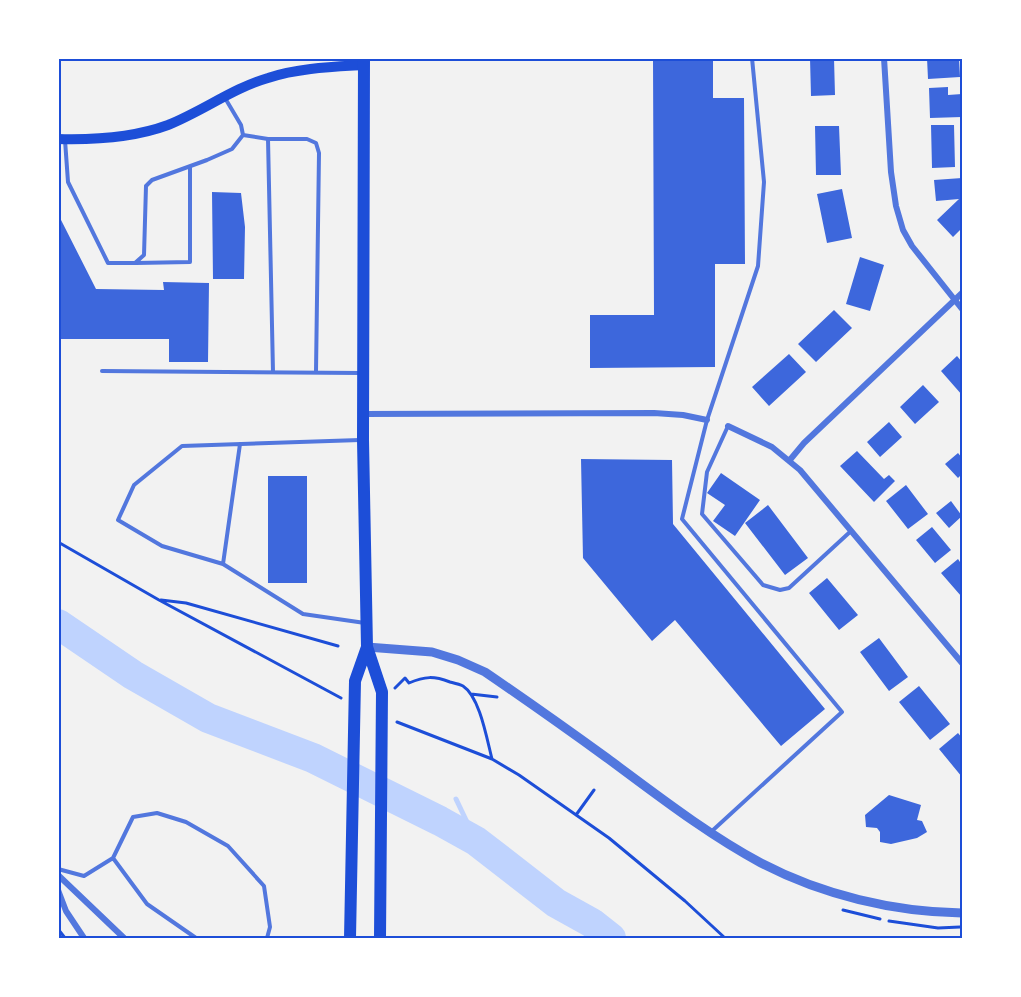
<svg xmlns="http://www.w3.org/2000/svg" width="1021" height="997" viewBox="0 0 1021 997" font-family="Mulish,sans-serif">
<rect width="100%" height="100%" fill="#f2f2f2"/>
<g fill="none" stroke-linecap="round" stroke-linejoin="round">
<!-- stream -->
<path stroke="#bfd3fe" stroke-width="5" d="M456 799 476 841"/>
<!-- river -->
<path stroke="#bfd3fe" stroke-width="30" d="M58 624 133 675 208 718 313 758 440 821 476 841 556 903 592 923 611 938"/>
</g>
<!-- building -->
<path fill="#3d67dc" d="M653 58H713V98H744L745 264H715V367L590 368V315H654Z
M810 58H834L835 95 811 96Z
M927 58H959L960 77 928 79Z
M948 87V95L962 94V117L930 118 929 88Z
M931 125H954L955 167 932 168Z
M815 126H839L841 175H816Z
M962 178V228L953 237 937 220 959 199 936 201 934 180Z
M842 189 852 238 827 243 817 194Z
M212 192 241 193 245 227 244 279H213Z
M58 214 96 289 164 290 163 282 209 283 208 362H169V339H61L58 334Z
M860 257 884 265 870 311 846 304Z
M834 310 852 328 816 362 798 344Z
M789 354 806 372 769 406 752 387Z
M957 356 962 362V395L941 371Z
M923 385 939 402 915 424 900 407Z
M889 422 902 437 880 457 867 442Z
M857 451 884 479 889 475 895 481 874 502 840 466Z
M958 453 962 458V474L958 478 945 464Z
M581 459 672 460 673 524 825 709 781 746 675 620 652 641 583 558Z
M721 473 760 500 735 536 713 521 725 505 707 493Z
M268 476H307V583H268Z
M906 485 928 514 908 529 886 501Z
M951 501 962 516 949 528 936 513Z
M768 505 808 558 785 575 745 523Z
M932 527 951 550 935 563 916 540Z
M958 559 962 565 961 596 941 573Z
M827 578 858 615 839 630 809 593Z
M879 638 908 677 889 691 860 652Z
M919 686 950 724 930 740 899 702Z
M958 733 962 738V777L939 749Z
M889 795 921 805 917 820 922 821 927 832 917 838 891 844 880 842V832L877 828 866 827 865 815Z"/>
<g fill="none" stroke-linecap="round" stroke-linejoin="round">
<!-- path -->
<path stroke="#1d4ed8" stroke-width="3" d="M58 542 159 600 341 698
M161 600 186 603 338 646
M395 688 405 678 409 683C425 676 434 676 450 682 454 683 459 684 463 686 480 697 487 740 492 759
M471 694 497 697
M397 722 492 759 519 775 609 838 685 901 725 938
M576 815 594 790
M843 910 880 919
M889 921 938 928 960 927
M58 929 65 938"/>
<!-- service -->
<path stroke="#5277de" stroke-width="4" d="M243 135 268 139 273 372
M268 139H307L316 143 319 153 316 372
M65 140 68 182 108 263H135L144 255 146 186 152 180 207 160 232 149 243 135 241 125 225 98
M136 263 190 262V166
M102 371 362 373
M728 426 707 472 702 514 763 585 780 590 789 588 851 531
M360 440 182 446 134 485 118 520 162 546 223 564 303 614 365 623
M223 564 240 444
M712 831 842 712 682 519 707 420 758 266 764 182 752 58
M113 858 147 904 196 938
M58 869 84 876 113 858 133 817 157 813 186 822 228 846 264 886 270 927 267 938"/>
<!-- minor -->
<path stroke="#5277de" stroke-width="6" d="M884 58 891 172 896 206 903 230 912 246 962 309
M364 414 654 413 683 415 707 420
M728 426 772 447 800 470 962 663
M789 461 804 443 962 293
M58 875 124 938
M58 890 66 911 84 938"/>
<!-- tertiary -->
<path stroke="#5277de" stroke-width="9" d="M367 647 432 652 458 660 485 672C526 700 567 729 607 758 657 795 707 834 761 863 822 895 894 912 962 913"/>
<!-- secondary -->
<path stroke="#1d4ed8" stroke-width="10" d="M58 139C95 140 133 138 168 125 203 111 233 88 268 78 299 68 332 67 364 65"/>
<!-- primary -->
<path stroke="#1d4ed8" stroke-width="12" d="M364 58 363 440 367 647 382 692 380 938
M350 938 355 681 367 647"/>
</g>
<!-- border -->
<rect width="1021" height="997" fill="none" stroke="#ffffff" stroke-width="120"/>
<rect x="60" y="60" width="901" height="877" fill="none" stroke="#1d4ed8" stroke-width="2"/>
</svg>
